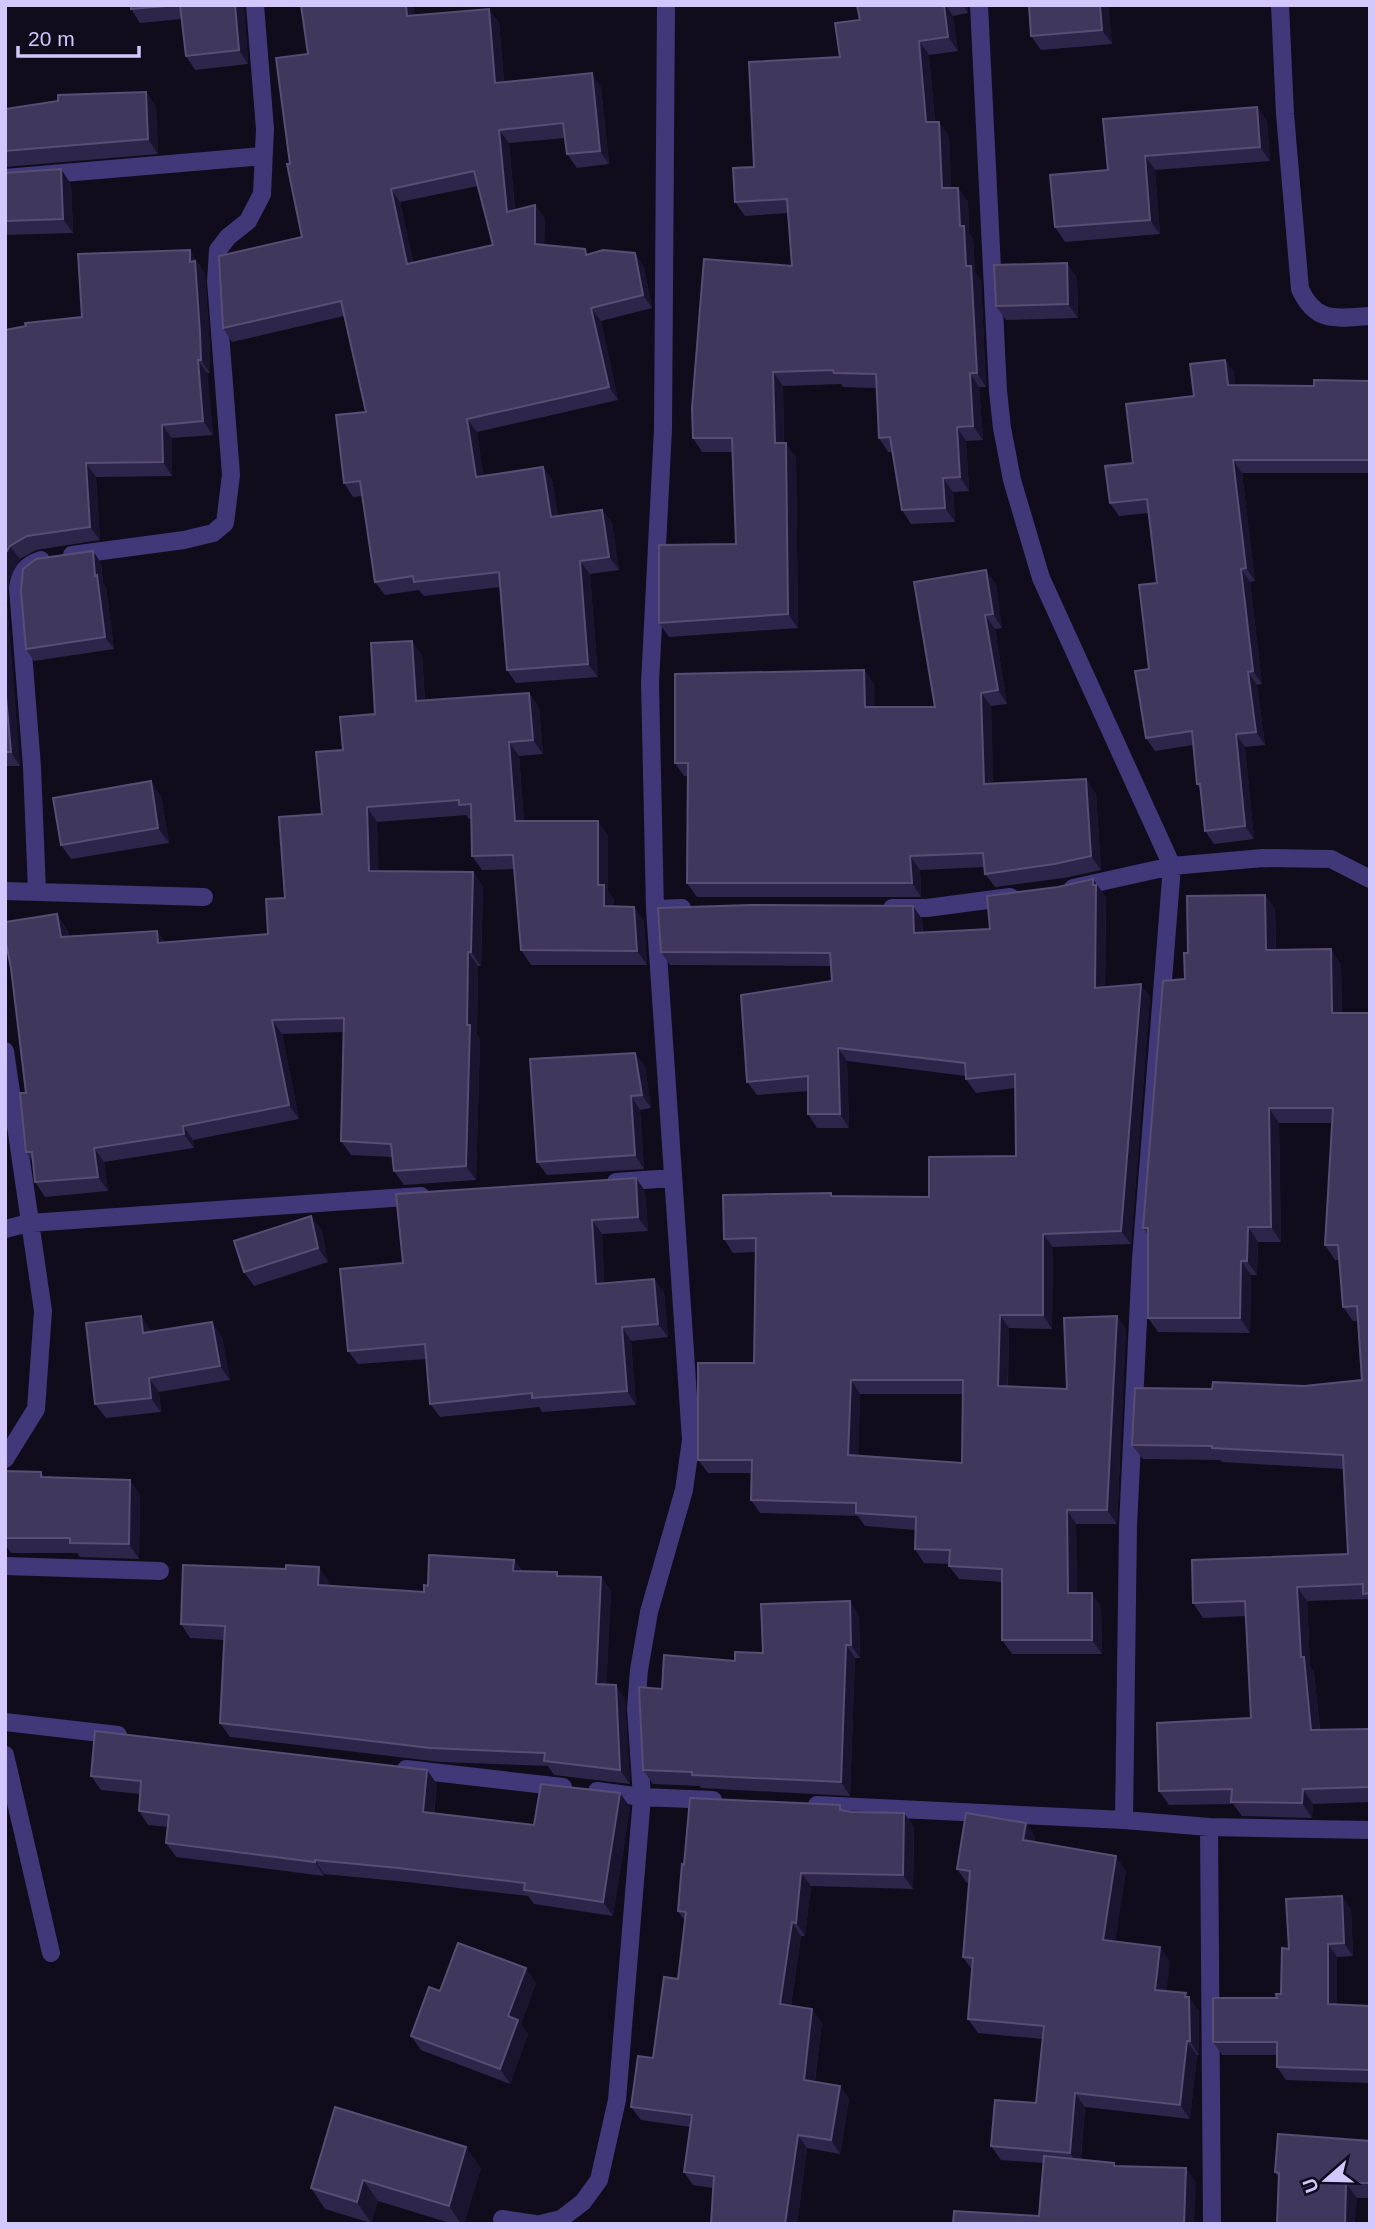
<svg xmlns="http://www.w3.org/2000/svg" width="1375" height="2229" viewBox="0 0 1375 2229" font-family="Helvetica,sans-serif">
<rect width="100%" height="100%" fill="#100c1c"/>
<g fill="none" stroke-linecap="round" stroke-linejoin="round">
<!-- minor -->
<path stroke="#403879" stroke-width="18" d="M666 5 663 429 650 683 655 909 682 908
M979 5 998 391 1002 428 1012 480 1041 578 1172 866 1141 1259 1128 1526 1124 1820
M1280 5 1285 114 1300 289C1316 324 1336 318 1370 316
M5 178 263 156
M72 555 184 540 213 533 225 523 231 475 216 281 218 250 228 237 248 221 262 194 265 129 255 5
M1073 888 1172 866 1263 858 1331 859 1370 879
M5 891 204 897
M37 891 32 767 18 588C20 572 26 565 41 560
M892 908H927L1010 897
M5 1051 43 1311 36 1409 5 1459
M616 1182 672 1178
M5 1229 29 1223 421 1196
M5 1566 160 1571
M5 1722 118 1735
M5 1755 51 1953
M406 1769 563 1787
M597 1791 642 1797 713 1800
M817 1805 1124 1820 1209 1827 1370 1830
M1209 1827 1212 2224
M502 2219 535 2224
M540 2224 561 2219 583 2202 599 2180 617 2100 642 1797 636 1709 639 1670 649 1612 684 1490 691 1440 655 909"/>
</g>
<!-- wall -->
<path fill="#2e254a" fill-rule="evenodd" d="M131 5H244L248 64 195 70 186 56 182 19 140 23 131 9Z
M857 5H968V13L953 16 958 51 929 55 935 122 949 136 951 188H958L968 202 969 233 973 239 975 272 981 280 986 387H979L983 440 966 441 969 491 953 492 955 522 911 524 902 510 892 452H888L879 438 876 388 843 387 841 384 783 386 784 443 796 457 798 628 669 637 659 623 736 544 733 452H702L693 438 792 266 788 213 745 216 735 202 754 167 840 57 860 20Z
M1029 5H1108L1112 44 1041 50 1031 36Z
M415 15 499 22 504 82 601 87 609 164 577 168 567 154 565 138 509 143 515 210 535 205 545 219 544 245 644 267 652 308 601 321 618 400 477 432 483 476 543 467 552 480 558 516 602 510 612 523 619 570 590 574 598 677 516 683 507 670 500 587 424 596 419 590 385 595 375 582 363 496 353 497 344 483 366 412 344 316 232 342 223 328 302 237 290 164 308 54ZM478 186 493 245 413 262 400 202Z
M146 92 156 107 158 154 5 167V109Z
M1257 107 1267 121 1270 161 1155 170 1160 234 1065 242 1055 227 1108 170Z
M5 173 71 184 73 233 5 235Z
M200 264V266L205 274 210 347V373H207L213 435 172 438V476L96 477 100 540 36 550 20 559 9 579 7 604 20 766H5V330L82 317Z
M1077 277 1078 318 1006 320 996 306Z
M1225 360 1234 372 1235 385 1314 386 1370 381V473H1242L1255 581 1250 582 1262 684 1257 685 1265 745 1245 747 1254 839 1214 844 1205 831 1200 788 1197 784 1193 745 1155 751 1146 738 1149 669 1157 583 1149 513 1119 516 1110 503 1133 463 1194 396Z
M101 563 103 583 106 587 114 649 34 661 26 649Z
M996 584 1002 628 995 629 1007 704 991 706 993 784 1096 793 1101 870 1064 878 995 887 985 874V867L920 870 921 897H697L687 883 688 776H684L675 763 864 670 874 684V707H935Z
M422 655 425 700 529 693 539 708 543 754 519 756 524 821 608 835V891L614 900V906L634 907 644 921 647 965H531L521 950 514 869 482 870 472 856 471 819H469L466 815 377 822 378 871 483 886 481 966H478L477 1035 480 1039 476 1180 404 1185 394 1171 392 1157 351 1155 341 1141 344 1032 282 1034 299 1119 193 1140 194 1148 104 1162 108 1191 45 1197 35 1182 33 1162 26 1152V1093L67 929 69 936 157 931 165 943 268 934 285 898 322 814 343 750 375 714Z
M161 796 169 843 71 859 61 845Z
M1093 879 1106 898 1105 987 1150 997 1131 1244 1053 1247 1052 1329 1009 1328 1008 1386 1067 1389 1117 1316 1126 1329 1117 1524H1076L1077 1593 1101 1606 1102 1654H1012L1002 1640V1582L959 1579 949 1566 950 1564 924 1563 915 1549V1530L865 1526 858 1516 760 1513 751 1500 752 1473H708L698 1460 754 1363 756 1252 733 1253 724 1239 833 1196 929 1197 1016 1156 1015 1088 976 1093 966 1079V1076L847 1061 849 1128H817L808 1114V1091L757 1095 747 1082 832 981 831 966 670 965 661 952 922 919 923 932 990 929 1058 887ZM860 1394H963L962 1463 858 1456Z
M1265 895 1275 909 1276 950 1341 964 1342 1013H1370V1603L1367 1599 1307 1601 1310 1666 1314 1672 1320 1730 1370 1729V1802L1313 1804 1312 1818 1242 1816 1233 1804 1169 1805 1159 1791 1251 1718 1246 1616 1203 1618 1193 1603 1348 1554 1343 1469 1222 1462 1220 1460 1143 1459 1132 1445 1212 1389 1304 1386 1362 1380 1358 1321H1353L1343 1307 1339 1260H1335L1325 1245 1332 1123H1279L1281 1242H1258L1257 1275H1251L1250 1333 1158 1332 1148 1318V1235L1143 1228 1188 953Z
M645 1066 651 1108 640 1110 644 1169 547 1175 537 1162Z
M645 1191 648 1231 602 1234 604 1283 654 1279 664 1293 668 1337 631 1341 636 1405 542 1412 539 1407 440 1417 430 1404 426 1359 358 1364 348 1351 403 1263Z
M311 1216 322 1231 328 1262 254 1286 244 1272Z
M151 1330 152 1332 222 1337 230 1380 159 1392 161 1412 106 1418 95 1404Z
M5 1471 41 1472 44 1477 140 1494 139 1559 80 1557 77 1553H11L5 1544Z
M514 1560 522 1571 560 1576 601 1577 611 1591 606 1685 625 1699 630 1784 554 1775 548 1766 440 1762 230 1737 220 1723 224 1640 190 1638 181 1624 329 1581 328 1586 424 1592 428 1586Z
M859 1615 860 1658H855L850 1796 701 1788 700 1786 653 1784 643 1770 662 1689 763 1653Z
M91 1776 437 1784 434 1814 534 1825 630 1807 613 1916 534 1904 528 1896 407 1882 324 1874V1876L176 1857 166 1843 168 1827 148 1825 139 1811 140 1794 101 1790Z
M844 1810 904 1813 914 1827 913 1889 811 1886 805 1936H801L791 2005 822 2022 815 2081 840 2086 849 2099 840 2154 807 2148 797 2224H711L713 2188 693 2185 684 2172 690 2127 641 2120 631 2107 653 2058 678 1979 685 1921 678 1911 684 1865Z
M1035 1837V1842L1126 1870 1115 1941 1170 1961 1166 1991 1188 1997 1199 2011V2055H1197L1190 2119 1085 2107 1081 2159 1196 2182 1039 2216 1044 2163 1001 2160 991 2146 1036 2103 1043 2039 978 2033 968 2019 972 1970 963 1957 969 1883H967L957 1869Z
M1351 1909 1353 1956 1337 1957V2005L1370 2006V2083L1286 2080 1277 2067V2055H1222L1213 2042 1281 1994Z
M536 1983 521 2024 528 2034 510 2084 421 2050 411 2036 440 1991Z
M335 2107 481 2168 464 2224H453L378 2201 371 2223 325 2209 311 2188Z
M1370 2141V2198H1357L1279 2178 1275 2172Z"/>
<!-- shaded-wall -->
<path fill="#1b142f" d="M235 5H244L248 64 239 50Z
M406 5H414L417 29 407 16Z
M944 5H946L953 16 958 51 948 37Z
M963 5H968V13Z
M1100 5H1108L1112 44 1102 30Z
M489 9 499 22 505 96 495 83Z
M919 41 929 55 936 136 926 122Z
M592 73 601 87 609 164 600 151Z
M146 92 156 107 158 154 148 139Z
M1257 107 1267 121 1270 161 1260 147Z
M939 122 949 136 952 202 942 188Z
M499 130 509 143 516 226 507 212Z
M1145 156 1155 170 1160 234 1150 220Z
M61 169 71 184 73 233 63 219Z
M958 188 968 202 969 233 973 239 975 272 981 280 986 387 977 373 966 266 960 226Z
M391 189 400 202 417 277 407 264Z
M535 205 545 219 544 258 535 244Z
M190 250 205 274 210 347V373L201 360Z
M635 253 644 267 652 308 643 295Z
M1067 263 1077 277 1078 318 1068 304Z
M591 308 601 321 618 400 609 387Z
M198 360 207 373 213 435 203 421Z
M1225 360 1234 372 1237 397 1228 385Z
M773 372 783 386 784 457 775 443Z
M970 373 979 387 983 440 973 426Z
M467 419 477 432 486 491 476 477Z
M162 425 172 438V476L163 462Z
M957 427 966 441 969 491 960 477Z
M786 443 796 457 798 628 788 614Z
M1233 460 1242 473 1255 581 1246 568Z
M86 463 96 477 100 540 90 527Z
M543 467 552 480 561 530 551 517Z
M943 478 953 492 955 522 945 508Z
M602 510 612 523 619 570 609 557Z
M10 546 20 559 9 579 7 604 20 766 11 752 5 686V554Z
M93 551 101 563 103 583 106 587 114 649 105 637 95 576Z
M580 561 590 574 598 677 588 664Z
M1241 569 1250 582 1262 684 1253 671Z
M986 570 996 584 1002 628 993 614Z
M985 615 995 629 1007 704 998 690Z
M412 641 422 655 426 715 416 701Z
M864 670 874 684 875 721 865 707Z
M1248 672 1257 685 1265 745 1256 732Z
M529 693 539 708 543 754 533 740Z
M981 693 991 706 994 798 984 784Z
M1236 734 1245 747 1254 839 1245 826Z
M509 742 519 756 525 835 515 821Z
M1086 779 1096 793 1101 870 1091 856Z
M151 781 161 796 169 843 158 828Z
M367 807 377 822 379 885 369 871Z
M598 821 608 835V891L614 900V921L604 906 598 885Z
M910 856 920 870 921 897 912 883Z
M473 872 483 886 481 966 471 952Z
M1093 879 1106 898 1105 1001 1095 988Z
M1265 895 1275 909 1276 964 1266 950Z
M913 906 922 919 923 946 914 933Z
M634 907 644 921 647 965 637 951Z
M57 914 67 929 71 951 61 937Z
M157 931 167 945 158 943Z
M1331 949 1341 964 1342 1028 1332 1013Z
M468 952 478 966 477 1035 480 1039 476 1180 466 1166Z
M1141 984 1150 997 1131 1244 1121 1231Z
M272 1020 282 1034 299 1119 289 1105Z
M838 1048 847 1061 849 1128 840 1114Z
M635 1053 645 1066 651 1108 642 1095Z
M631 1096 640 1110 644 1169 635 1155Z
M1269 1108 1279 1123 1281 1242 1271 1227Z
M183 1126 193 1140 194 1148 184 1134Z
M94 1148 104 1162 108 1191 98 1177Z
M636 1178 645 1191 648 1231 638 1217Z
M311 1216 322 1231 328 1262 318 1248Z
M592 1220 602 1234 605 1297 596 1284Z
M1248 1227 1258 1242 1257 1275 1247 1261Z
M1043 1234 1053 1247 1052 1329 1043 1315Z
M1241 1261 1251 1275 1250 1333 1240 1318Z
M654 1279 664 1293 668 1337 658 1324Z
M1000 1315 1009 1328 1007 1400 998 1386Z
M141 1316 151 1330 153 1347 143 1333Z
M1117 1316 1126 1329 1117 1524 1107 1510Z
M212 1322 222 1337 230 1380 220 1366Z
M622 1327 631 1341 636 1405 627 1391Z
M149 1378 159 1392 161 1412 151 1398Z
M851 1380 860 1394 858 1469 848 1455Z
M130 1480 140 1494 139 1559 129 1544Z
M1067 1510 1076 1524 1077 1606 1068 1593Z
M514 1560 523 1574 513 1571Z
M319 1567 329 1581 328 1599 318 1585Z
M601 1577 611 1591 606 1698 596 1684Z
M1297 1587 1307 1601 1310 1666 1314 1672 1321 1744 1311 1730 1301 1657Z
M1092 1593 1101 1606 1102 1654 1092 1640Z
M850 1601 859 1615 860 1658 851 1645Z
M846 1645 855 1658 850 1796 841 1782Z
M616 1685 625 1699 630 1784 620 1770Z
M427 1770 437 1784 432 1826 423 1812Z
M1303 1789 1313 1804 1312 1818 1302 1803Z
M620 1793 630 1807 613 1916 603 1902Z
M904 1813 914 1827 913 1889 903 1875Z
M1026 1823 1035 1837 1033 1854 1023 1840Z
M1116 1856 1126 1870 1113 1954 1103 1940Z
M315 1860 324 1874V1876L315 1862Z
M801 1873 811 1886 805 1936 796 1923Z
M1342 1896 1351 1909 1353 1956 1344 1943Z
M792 1922 801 1936 789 2017 780 2004Z
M1328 1944 1337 1957V2017L1328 2004Z
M1160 1947 1170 1961 1165 2004 1155 1990Z
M526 1968 536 1983 521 2024 528 2034 510 2084 500 2069 508 2016Z
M1186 1993 1199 2011V2055L1190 2041Z
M812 2009 822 2022 813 2093 804 2080Z
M1187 2041 1197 2055 1190 2119 1180 2105Z
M840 2086 849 2099 840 2154 831 2140Z
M1075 2093 1085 2107 1080 2167 1070 2153Z
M798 2135 807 2148 797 2224H785Z
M466 2147 481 2168 464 2224H461L449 2206Z
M1186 2168 1196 2182 1194 2224H1184Z
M363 2180 378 2201 371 2223 357 2202Z
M1346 2183 1357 2198 1355 2224H1345Z"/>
<!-- building -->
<path fill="#40375d" stroke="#574e76" stroke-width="2" fill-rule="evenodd" d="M131 5H177L131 9Z
M180 5H235L239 50 186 56Z
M301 5H406L407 16 489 9 495 83 592 73 600 151 567 154 563 123 499 130 507 212 535 205V244L585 249 586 255 603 250 635 253 643 295 591 308 609 387 467 419 476 477 543 467 551 517 602 510 609 557 580 561 588 664 507 670 499 572 414 582 413 576 375 582 360 481 344 483 336 415 366 412 341 301 223 328 219 256 302 237 287 164H290L276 58 308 54ZM474 171 493 245 407 264 391 189Z
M857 5H944L948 37 919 41 926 122H939L942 188H958L960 226H964L966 266H971L977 373H970L973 426 957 427 960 477 943 478 945 508 902 510 890 437 879 438 876 374 834 373 833 370 773 372 775 443H786L788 614 659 623V545L736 544 732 438H693L692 408 704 259 792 266 787 199 735 202 733 168 754 167 749 62 840 57 835 23 860 20Z
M1029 5H1100L1102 30 1031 36Z
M146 92 148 139 5 151V109L58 101V95Z
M1257 107 1260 147 1145 156 1150 220 1055 227 1050 175 1108 170 1103 119Z
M61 169 63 219 5 221V173Z
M190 250V262L195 261 200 333 201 360H198L203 421 162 425 163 462 86 463 90 527 27 536 10 546 5 554V330L26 326 25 323 82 317 78 254Z
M1067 263 1068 304 996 306 994 265Z
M1225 360 1228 385 1314 386V380L1370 381V460H1233L1246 568 1241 569 1253 671 1248 672 1256 732 1236 734 1245 826 1205 831 1200 784H1197L1192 731 1146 738 1135 671 1149 669 1139 585 1157 583 1147 499 1110 503 1105 466 1133 463 1126 404 1194 396 1190 364Z
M93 551 95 576 97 575 105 637 26 649 21 591 23 569 36 559Z
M986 570 993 614 985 615 998 690 981 693 984 784 1086 779 1091 856 1054 864 985 874 983 853 910 856 912 883H687L688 763H675V674L864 670 865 707H935L914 582Z
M412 641 416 701 529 693 533 740 509 742 515 821H598V885H604V906L634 907 637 951 521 950 513 855 472 856 471 804 459 805V800L367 807 369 871 473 872 471 952H468L467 1025H470L466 1166 394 1171 391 1144 341 1141 344 1018 272 1020 289 1105 183 1126 184 1134 94 1148 98 1177 35 1182 32 1152H26L20 1093H26L11 968 5 938V922L57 914 61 937 157 931 158 943 268 934 266 899 285 898 279 817 322 814 316 752 343 750 340 717 375 714 371 643Z
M5 686 11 752H5Z
M151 781 158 828 61 845 53 798Z
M1093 879V885H1096L1095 988 1141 984 1121 1231 1043 1234V1315H1000L998 1386 1067 1389 1064 1318 1117 1316 1107 1510H1067L1068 1593H1092V1640H1002V1569L949 1566 950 1550 915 1549 916 1517 856 1513V1503L751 1500 752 1460H698V1363H754L756 1238 724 1239 723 1195 831 1193V1196L929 1197V1157L1016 1156 1015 1074 966 1079 965 1063 838 1048 840 1114H808V1076L747 1082 741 995 832 981 830 953 661 952 658 908 752 905 913 906 914 933 990 929 987 896 1058 887ZM851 1380H963L962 1463 848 1455Z
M1265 895 1266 950 1331 949 1332 1013H1370V1593L1363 1594V1584L1297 1587 1301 1657H1304L1311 1730 1370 1729V1787L1303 1789 1302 1803 1231 1802 1232 1789 1159 1791 1157 1723 1251 1718 1245 1601 1193 1603 1192 1560 1348 1554 1343 1455 1212 1448V1446L1132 1445 1135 1388 1212 1389 1213 1382 1304 1386 1362 1380 1357 1306 1343 1307 1338 1245H1325L1333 1108H1269L1271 1227H1248L1247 1261H1241L1240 1318H1148V1228H1143L1163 981 1185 979 1184 953H1188L1187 896Z
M635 1053 642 1095 631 1096 635 1155 537 1162 530 1059Z
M636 1178 638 1217 592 1220 596 1284 654 1279 658 1324 622 1327 627 1391 532 1398V1393L430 1404 425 1344 348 1351 340 1269 403 1263 396 1194Z
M311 1216 318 1248 244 1272 234 1241Z
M141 1316 143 1333 212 1322 220 1366 149 1378 151 1398 95 1404 86 1323Z
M5 1471 41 1472V1477L130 1480 129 1544 70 1543V1538H5Z
M429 1555 514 1560 513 1571 557 1572V1576L601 1577 596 1684 616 1685 620 1770 544 1761 545 1753 430 1748 220 1723 225 1626 181 1624 183 1565 286 1569V1565L319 1567 318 1585 424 1592V1585L428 1586Z
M850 1601 851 1645H846L841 1782 692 1775V1772L643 1770 639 1687 662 1689 664 1655 735 1661V1652L763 1653 761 1604Z
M95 1731 427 1770 423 1812 534 1825 541 1784 620 1793 603 1902 524 1890 525 1883 398 1868 315 1860V1862L166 1843 169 1815 139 1811 141 1781 91 1776Z
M690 1798 840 1805V1810L852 1812 904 1813 903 1875 801 1873 796 1923 792 1922 780 2004 812 2009 804 2080 840 2086 831 2140 798 2135 785 2224H711L714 2176 684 2172 692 2115 631 2107 638 2056 653 2058 664 1977 678 1979 686 1912 678 1911 682 1864 684 1865Z
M966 1813 1026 1823 1023 1840 1116 1856 1103 1940 1160 1947 1155 1990 1186 1993 1185 1997H1189L1190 2041H1187L1180 2105 1075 2093 1070 2153 991 2146 995 2100 1036 2103 1044 2026 968 2019 973 1958 963 1957 970 1871 957 1869Z
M1342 1896 1344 1943 1328 1944V2004L1370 2006 1369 2070 1277 2067V2042H1213V1998H1277L1276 1994H1281L1282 1948 1289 1949 1286 1899Z
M458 1943 526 1968 508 2016 518 2020 500 2069 411 2036 429 1987 440 1991Z
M335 2107 466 2147 449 2206 363 2180 357 2202 311 2188Z
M1278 2134 1370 2141V2183H1346L1345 2224H1277L1279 2173 1275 2172Z
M1044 2156 1114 2163V2166L1186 2168 1184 2224H953L954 2211 1039 2216Z"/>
<!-- border -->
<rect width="1375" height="2229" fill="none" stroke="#d2c8fd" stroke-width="14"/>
<!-- north arrow -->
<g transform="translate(1326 2180) rotate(250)" stroke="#100c1c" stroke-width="5" paint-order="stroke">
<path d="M0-5L12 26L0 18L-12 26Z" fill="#d2c8fd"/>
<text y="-10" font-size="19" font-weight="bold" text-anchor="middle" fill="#d2c8fd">U</text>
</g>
<!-- scale -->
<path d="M18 46v10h121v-10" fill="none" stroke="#d2c8fd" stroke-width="3.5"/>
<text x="28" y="46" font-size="21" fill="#d2c8fd" stroke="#100c1c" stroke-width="5" paint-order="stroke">20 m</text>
</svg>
